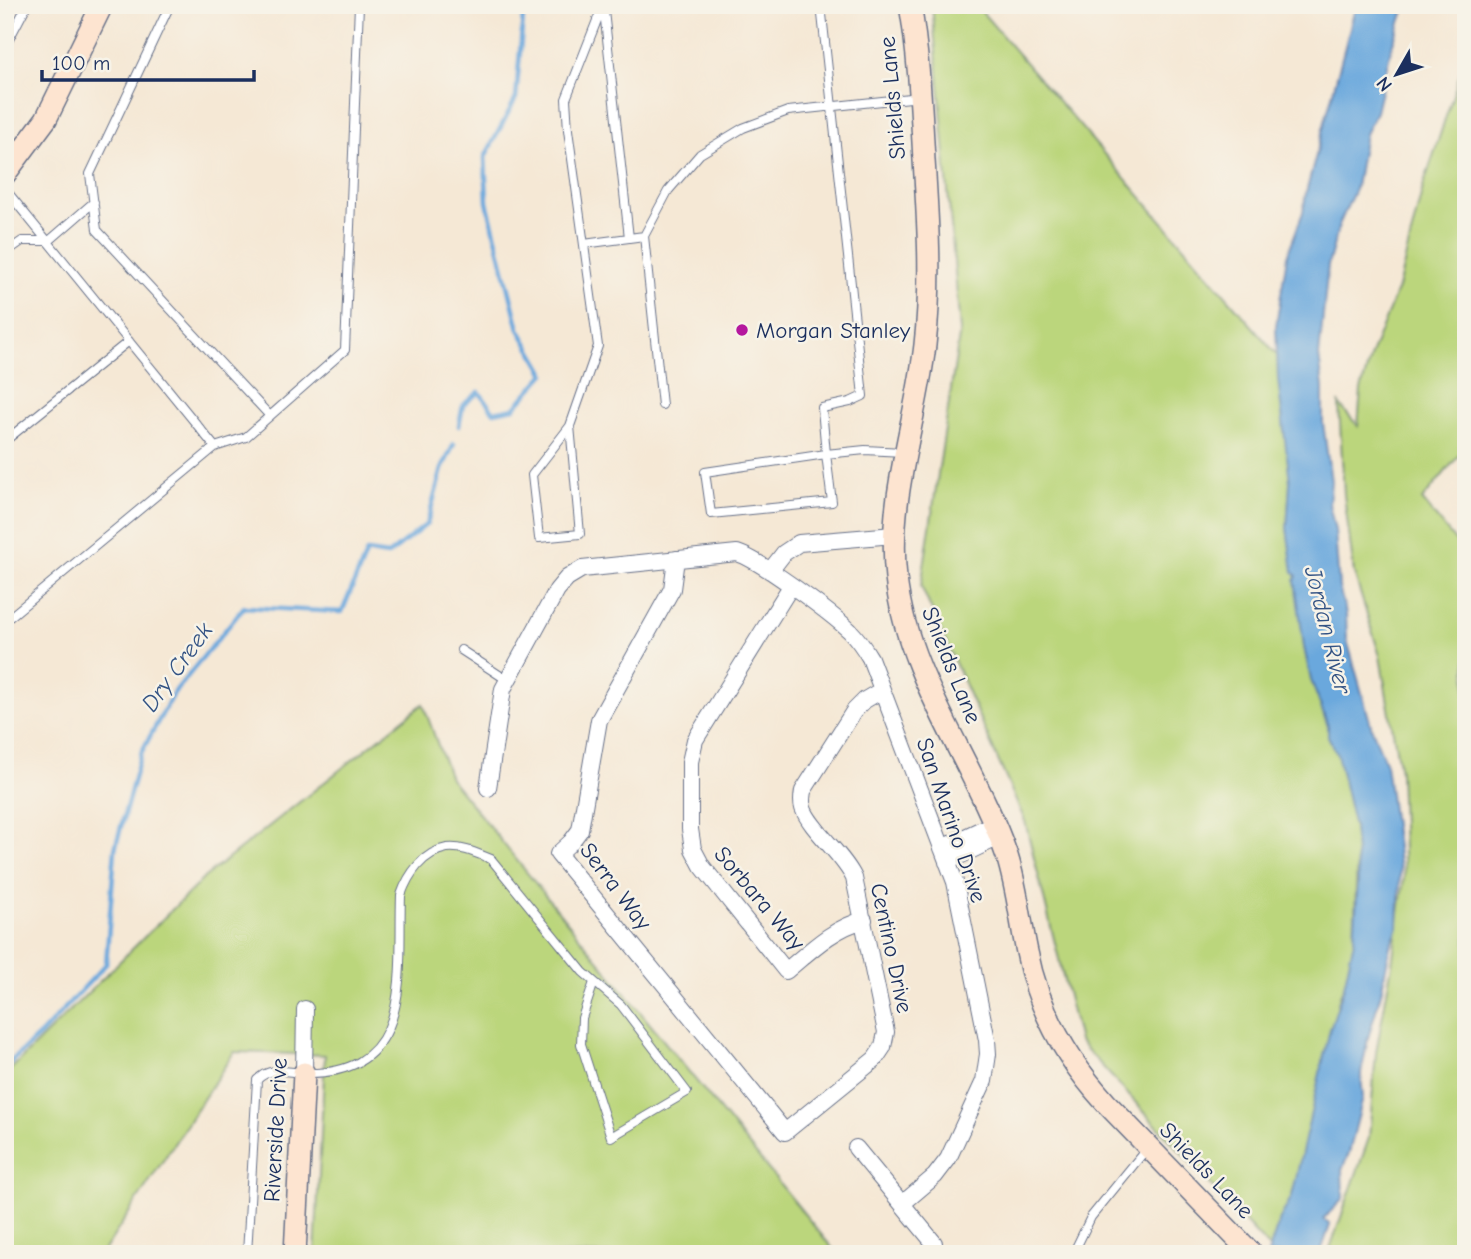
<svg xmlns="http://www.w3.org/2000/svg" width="1471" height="1259" viewBox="0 0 1471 1259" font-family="'Comic Neue',sans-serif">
<rect width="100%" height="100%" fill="#f7f3e8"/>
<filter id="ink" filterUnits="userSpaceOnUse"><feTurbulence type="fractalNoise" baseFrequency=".0143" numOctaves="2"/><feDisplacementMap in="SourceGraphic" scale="14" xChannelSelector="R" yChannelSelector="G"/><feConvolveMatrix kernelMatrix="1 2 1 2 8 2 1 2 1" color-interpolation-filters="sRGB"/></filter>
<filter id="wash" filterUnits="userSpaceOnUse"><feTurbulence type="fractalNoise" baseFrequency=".00686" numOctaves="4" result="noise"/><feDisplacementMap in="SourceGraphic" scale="28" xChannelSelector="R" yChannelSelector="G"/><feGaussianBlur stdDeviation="1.57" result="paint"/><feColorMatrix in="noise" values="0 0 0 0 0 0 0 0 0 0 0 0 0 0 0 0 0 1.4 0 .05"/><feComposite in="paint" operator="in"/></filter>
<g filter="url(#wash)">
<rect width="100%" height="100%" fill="#f5e8d5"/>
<!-- green -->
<path fill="#bbd67b" stroke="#6b826c" stroke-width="2" d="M932 5H976L1277 355 1290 482 1287 528 1294 572 1298 576V602L1302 620 1304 647 1311 680 1328 726V736L1337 754 1354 827 1357 854 1354 940 1344 987 1340 995 1292 1196 1280 1219 1270 1249 1079 1041 1025 821 921 586 960 330Z
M1466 55V447L1422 500 1466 554V1254H1328L1369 1138 1376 1053 1392 964 1404 878 1400 772 1380 656 1354 573 1344 495 1339 404 1358 426 1361 390 1371 355 1398 288 1423 187Z
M423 704 450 778 837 1254H315L325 1055 234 1052 102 1254H5V1075L205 877Z"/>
<!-- water -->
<path fill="#6ba8dd" stroke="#436c9e" stroke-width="2" d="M1356 5H1406L1391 49 1376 112 1365 134 1356 187 1339 225 1328 265 1319 356 1323 387V423L1331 481 1329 504 1335 530 1339 587 1346 614 1347 640 1372 729 1386 764 1400 871 1398 927 1390 946 1381 993 1368 1038 1361 1074 1363 1098 1349 1153 1342 1170 1343 1199 1323 1219 1330 1225 1320 1254H1268L1280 1219 1292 1196 1330 1029 1344 987 1354 940 1358 881 1354 827 1337 754 1328 736V726L1311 680 1304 647 1295 581 1297 576 1293 572 1287 528 1290 482 1278 380 1276 326 1287 256 1303 212 1306 193Z"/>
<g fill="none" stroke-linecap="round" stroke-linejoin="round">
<!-- stream -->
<path stroke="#6ba8dd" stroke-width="4.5" d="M459 426 463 405 479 392 494 412 514 408 545 374 519 329 487 202 485 157 516 98 524 5
M5 1067 41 1034 106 964 115 849 141 753 173 694 244 607 342 612 367 552 388 555 427 524 442 469 454 444"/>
</g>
</g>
<g filter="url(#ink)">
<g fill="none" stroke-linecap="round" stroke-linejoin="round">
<!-- lane casing -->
<g stroke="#677088" stroke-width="10">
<path id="lane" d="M170 5 90 174 97 230 270 416
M821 5 863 396 850 402 822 408 826 454 865 450 903 452
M5 47 27 5
M5 189 215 447 5 621
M644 236 662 405
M629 238 644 236 668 191 700 154 743 128 788 111 920 97
M584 244 629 238 604 11
M5 253 22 241H49L94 202
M570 426 532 475 539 538 580 534 570 426 598 346 568 130 566 99 603 5
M5 441 129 341
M215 447 246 437 345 350 359 5
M826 454 832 502 711 514 705 472Z
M461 650 507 680
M247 1254 257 1080C270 1066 287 1072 303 1073 416 1077 398 973 401 895 408 875 423 852 447 848 462 846 478 854 491 859L583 972 621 1005 687 1092 611 1137 581 1044 582 1018 594 982
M1073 1254 1091 1217 1148 1147"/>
</g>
<!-- street casing -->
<g stroke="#677088" stroke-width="18">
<path id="street" d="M676 559 672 589 599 720 580 830 571 842 558 854 785 1132 875 1059 883 1047 886 1032 854 878C843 854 810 829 803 808 801 802 802 797 803 791L854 711 865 700 882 690
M770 571 784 553 799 543 894 535
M791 586 695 740 690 762V829L693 849 702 866 786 971C810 951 833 928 864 920
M488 788 503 689 557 590 567 578 582 569 737 553C759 559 832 614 850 631 858 639 864 648 870 658L955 882 987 1040 988 1054 984 1081 948 1159 935 1176 902 1204
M942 848 993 824
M947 862 999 837
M304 1073 305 1009
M856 1148 934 1243"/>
</g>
<!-- secondary casing -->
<g stroke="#677088" stroke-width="24">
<path id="secondary" d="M910 5C919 56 921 108 924 160 928 222 932 283 925 345 916 423 887 499 896 578 907 677 975 763 1007 856 1017 887 1020 919 1027 952 1038 1009 1067 1060 1106 1103L1252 1254
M5 174 46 119 102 5
M295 1254 304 1073"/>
</g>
<!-- lane -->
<use href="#lane" stroke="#fff" stroke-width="8"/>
<!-- street -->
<use href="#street" stroke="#fff" stroke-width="16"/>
<!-- secondary -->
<use href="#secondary" stroke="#fde4d0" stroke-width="21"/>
</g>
</g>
<!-- markers -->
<circle fill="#b5179e" stroke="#f7f3e8" stroke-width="2.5" cx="742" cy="330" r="7"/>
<g text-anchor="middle" stroke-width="5" stroke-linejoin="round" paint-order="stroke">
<!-- street labels -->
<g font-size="23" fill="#1b2f5e" stroke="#f7f3e8">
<text transform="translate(892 98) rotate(-95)" y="8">Shields Lane</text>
<text transform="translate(952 665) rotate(68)" y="8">Shields Lane</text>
<text transform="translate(952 820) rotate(71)" y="8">San Marino Drive</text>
<text transform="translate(616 886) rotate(53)" y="8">Serra Way</text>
<text transform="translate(760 898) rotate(50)" y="8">Sorbara Way</text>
<text transform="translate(892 948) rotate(78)" y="8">Centino Drive</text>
<text transform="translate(275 1130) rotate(-87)" y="8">Riverside Drive</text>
<text transform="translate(1207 1170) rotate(46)" y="8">Shields Lane</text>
</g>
<!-- poi labels -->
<g font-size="23" fill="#1b2f5e" stroke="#f7f3e8" text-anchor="start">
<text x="756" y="338">Morgan Stanley</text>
</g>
<!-- water labels -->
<g font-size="24" font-style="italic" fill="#335384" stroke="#f7f3e8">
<text transform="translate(1328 630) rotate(76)" y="8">Jordan River</text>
<text transform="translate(177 667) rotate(-54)" y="8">Dry Creek</text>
</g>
</g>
<!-- margin -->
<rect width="1471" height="1259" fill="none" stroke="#f7f3e8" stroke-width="28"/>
<!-- north arrow -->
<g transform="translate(1397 74) rotate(231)" stroke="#f7f3e8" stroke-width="5" paint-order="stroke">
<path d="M0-5L12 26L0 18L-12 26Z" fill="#1b2f5e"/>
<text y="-10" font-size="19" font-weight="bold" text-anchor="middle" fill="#1b2f5e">N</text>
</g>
<!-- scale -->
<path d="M42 70v10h212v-10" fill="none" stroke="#1b2f5e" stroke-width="3.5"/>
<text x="52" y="70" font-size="21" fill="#1b2f5e" stroke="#f7f3e8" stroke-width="5" paint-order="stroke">100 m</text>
</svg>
